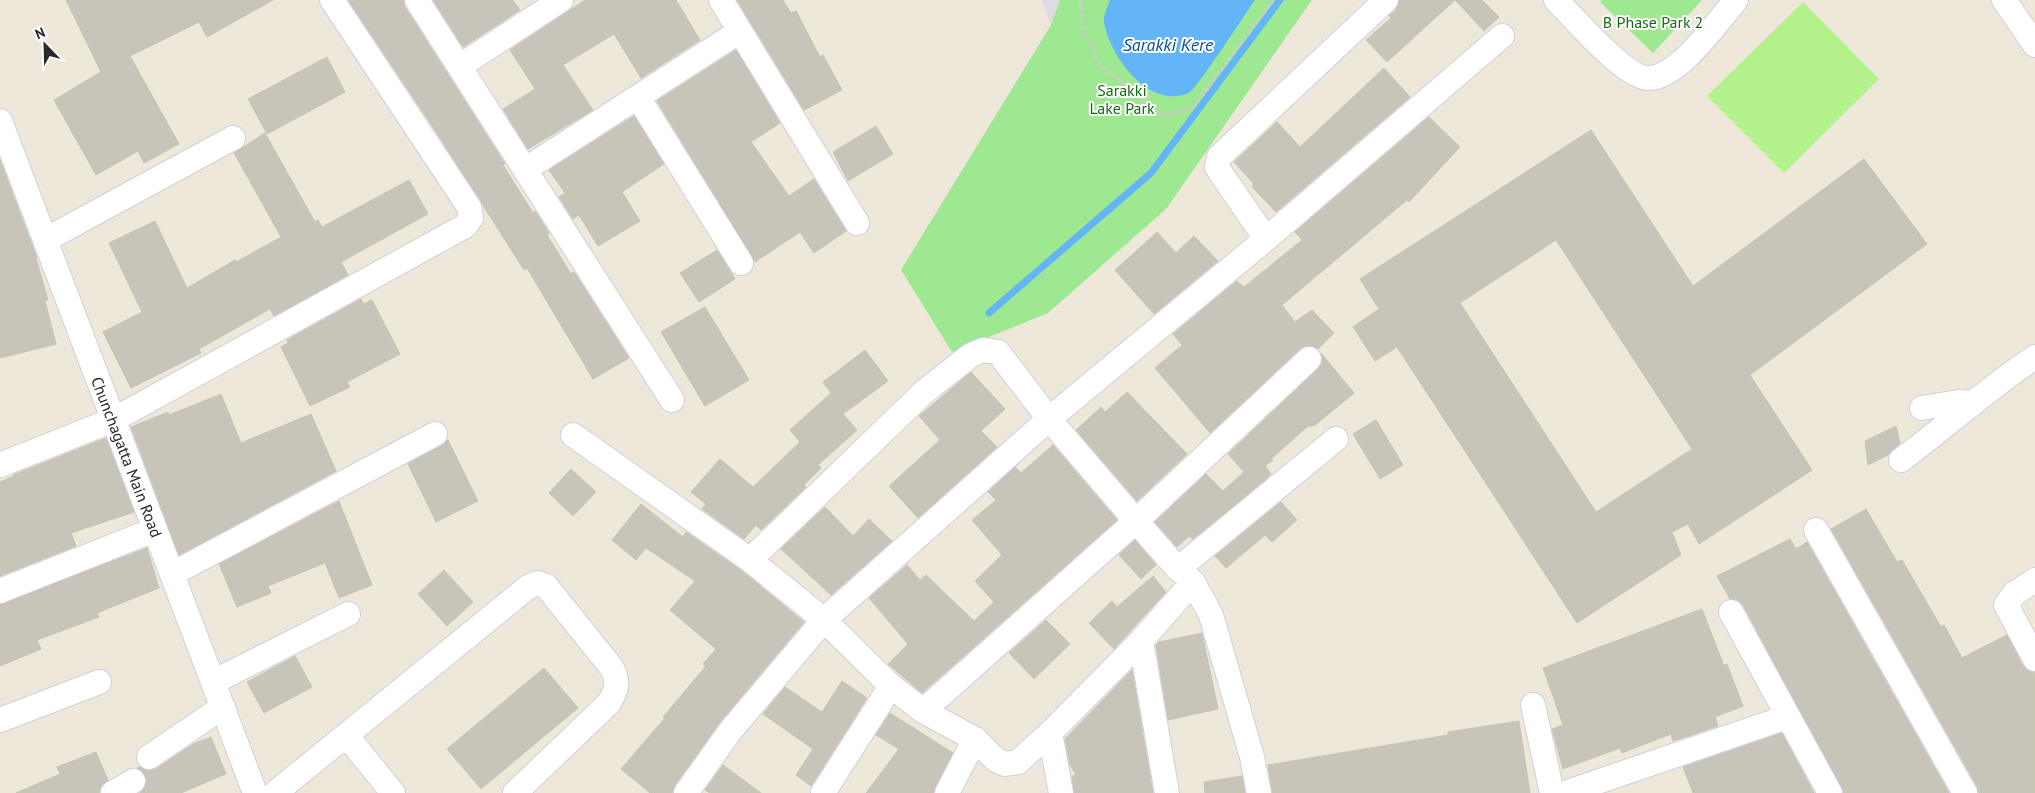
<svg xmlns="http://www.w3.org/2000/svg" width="2035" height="793" viewBox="0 0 2035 793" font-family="'PT Sans',sans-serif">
<rect width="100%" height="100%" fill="#ede8d9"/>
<!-- industrial -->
<path fill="#dfdbe4" d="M1041 0H1060L1051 25Z"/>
<!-- green -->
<path fill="#9ee891" d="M1060 0H1312L1166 209 1048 313 952 352 901 270 1051 25Z
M1602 0H1702L1653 53 1600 2Z"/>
<!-- pitch -->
<path fill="#b3f18b" d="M1803 2 1879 79 1784 173 1707 96Z"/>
<!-- water -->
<path fill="#63b5f8" d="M1110 0H1255C1246 13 1196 90 1189 93 1149 110 1110 57 1104 22 1103 15 1108 6 1110 0Z"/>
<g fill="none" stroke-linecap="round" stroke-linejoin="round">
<!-- stream -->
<path stroke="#63b5f8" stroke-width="7" d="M989 313 1151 173 1280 0"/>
</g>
<!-- building -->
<path fill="#c8c4b9" stroke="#c8c4b3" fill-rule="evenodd" d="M66 0H273L207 37 199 22 130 56 179 144 144 163 138 151 96 175 54 100 101 72Z
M348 0H403L405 7 505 164 503 165 533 213 535 211 549 233 547 235 571 274 574 272 629 358 593 379 527 268 524 270 435 130Z
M433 0H513L520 10 463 47Z
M585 0H676L700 40 641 78 614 34 563 65 593 110 528 149 503 109 535 89 510 50Z
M737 0H783L791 13 796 11 820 57 823 55 842 90 804 110Z
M1399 0H1482L1499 17 1484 31 1455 0 1387 62 1366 40 1391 18 1389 16 1396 10Z
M736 50 780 123 751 142 789 196 814 179 846 231 814 253 800 232 755 262 657 101Z
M327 57 345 92 267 134 248 99Z
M1384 68 1410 97 1276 212 1252 187 1254 184 1234 162 1277 122 1300 147Z
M634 116 664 164 622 192 640 221 598 246 579 215 573 219 559 197 565 193 549 170Z
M1429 117 1460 147 1409 202 1407 200 1282 305 1295 322 1312 310 1334 333 1318 349 1306 346 1300 349 1210 433 1155 368 1182 345 1173 334 1237 281 1244 287 1302 240 1295 232Z
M876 126 893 154 848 181 833 152Z
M1591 130 1693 286 1864 159 1927 244 1750 375 1812 470 1699 544 1688 524 1672 532 1681 555 1577 623 1397 347 1375 361 1353 327 1379 309 1360 279ZM1556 240 1692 449 1596 512 1460 303Z
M265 133 315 222 318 220 322 227 409 180 428 214 341 262 348 275 274 316 270 309 199 349 201 353 131 388 103 332 142 312 109 243 155 221 187 288 235 260 236 262 281 237 234 153Z
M0 160 37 258H36L48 300 45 301 56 344 0 358Z
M1157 232 1176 253 1194 236 1218 261 1154 314 1115 270Z
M717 250 735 279 699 302 680 273Z
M361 299 364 304 372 300 400 354 347 382 350 387 310 406 281 347 288 343 287 340Z
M705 307 749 380 705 406 661 332Z
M865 350 888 381 843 414 857 430 818 465 821 468 804 485 806 487 761 530 756 525 744 539 702 509 706 504 691 492 720 459 753 487 800 442 790 430 831 393 823 382Z
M1321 353 1354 393 1314 426H1308L1271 459 1273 460 1265 466 1271 474 1264 481 1193 539 1189 536 1177 547 1155 522 1206 474 1223 491 1244 472 1228 454 1318 369 1322 363Z
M971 372 1005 409 981 431 997 447 918 518 889 486 940 440 919 416Z
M1127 392 1187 454 1137 501 1076 430 1101 407 1105 412Z
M221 394 241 443 311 414 336 471 179 555 131 427 168 412 169 415Z
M1376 420 1403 465 1380 479 1353 434Z
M1896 426 1900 443 1888 455 1868 465 1865 441Z
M106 438 134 512 71 533 76 546 0 576V482L14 476 13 475Z
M448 440 478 501 436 522 408 464Z
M1053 445 1117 520 922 693 888 664 908 644 869 598 907 565 920 580 926 575 974 621 994 602 975 581 1002 555 972 520 996 500 988 492 1015 467 1021 473Z
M571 469 596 492 573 516 549 493Z
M339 501 372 585 339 598 325 563 268 586 271 593 237 607 219 564Z
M1281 502 1297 520 1272 542 1265 535 1226 568 1215 556Z
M641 504 683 537 686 532 742 571 804 622 720 722 675 785 672 793H650L621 769 665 718 663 717 706 666 703 664 716 649 670 610 695 581 646 548 636 560 612 540Z
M825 507 853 536 869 519 892 541 831 595 781 549Z
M1866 509 1897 562 1902 560 1941 627 1944 625 1962 658 2007 635 2023 666 2028 671 2035 673V793H1979L1977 786 1831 529Z
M1790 539 1796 549 1807 542 1949 793H1844L1743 605 1738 600 1730 599 1717 576Z
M1135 540 1156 565 1141 579 1119 555Z
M147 548 159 588 97 613 99 617 37 640 41 649 0 666V604Z
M444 570 473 602 447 626 418 594Z
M1153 576 1166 592 1114 649 1089 623 1112 601 1117 607Z
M1702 609 1724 666 1727 664 1743 706 1715 717 1718 726 1673 741 1671 734 1622 753 1620 748 1563 769 1552 729 1563 725 1543 668Z
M1046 620 1070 644 1034 679 1009 653Z
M1202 633 1218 709 1168 720 1156 645 1159 642Z
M295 656 312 687 264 713 247 682Z
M544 668 578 708 481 789 447 749Z
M1132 670 1153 793H1074L1072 776 1076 775 1070 765 1065 739Z
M842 681 867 698 811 786 796 775 813 749 763 714 785 687 822 712Z
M890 713 953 753 933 793H866L899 749 876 735Z
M1519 721 1530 793H1272L1268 765 1448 735V732Z
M1782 733 1814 793H1693L1683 767Z
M211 737 226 774 181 793H140L145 787 147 780 144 774 137 768 140 767 149 771 156 769 193 744Z
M96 752 108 780 101 786 99 793H16L60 774 57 767Z
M723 765 761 793H710L705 790Z
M1242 776 1245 793H1205L1204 782Z"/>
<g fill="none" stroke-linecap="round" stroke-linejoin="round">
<!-- minor casing -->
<g stroke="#cecfe3" stroke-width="26">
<path id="minor" d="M417 0 672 400
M721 0 857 223
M1556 0C1573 17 1627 80 1649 78 1659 78 1672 70 1680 63 1699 48 1720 19 1736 0
M2004 0 2035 45
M460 66 561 0
M638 97 741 263
M0 121 255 793
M526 169 740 31
M1266 239 1222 175 1217 167 1219 157 1386 0
M45 240 233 138
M1922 408 1959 402 1972 403
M573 435 750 560 824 620 891 686 923 711 975 739 996 760 1005 764 1018 762 1050 733 1141 641 1193 582
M1901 460C1947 426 1988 388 2035 357
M0 465 113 420 465 226 471 218 469 207 332 0
M1816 530 1965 793
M750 560 924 392 971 355 983 350 998 352 1049 419 1266 239 1502 36
M1178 569 1336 439
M172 574 435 434
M2035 580 2014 594 2006 605 2035 659
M0 591 154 530
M1731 612 1830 793
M1141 641 1167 793
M213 682 348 614
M1533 705 1552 793
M923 711 1136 521 1309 359
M0 720 99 682
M1050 733 1061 793
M346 735 393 793
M149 757 223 707
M113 793 133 781
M275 793 528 587 538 583 546 586 612 668C619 683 617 689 609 703L515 793
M686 793 731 730 824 620 1049 419 1136 521 1178 569 1193 582 1211 615 1252 757 1259 793
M823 793 891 686
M947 793 975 739
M1565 793 1787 717"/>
</g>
<!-- path -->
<path stroke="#ccc" stroke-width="3" stroke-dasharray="4 2.5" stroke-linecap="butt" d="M1080 0 1085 32 1098 63 1164 116 1193 108 1273 0"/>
<!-- minor -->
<use href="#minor" stroke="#fff" stroke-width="24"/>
</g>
<g text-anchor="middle" stroke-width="4" stroke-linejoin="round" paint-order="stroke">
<!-- park labels -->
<g font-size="16" fill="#166b14" stroke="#fff">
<text x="1653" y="28">B Phase Park 2</text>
<text x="1122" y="96">Sarakki<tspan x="1122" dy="18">Lake Park</tspan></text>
</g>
<!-- street labels -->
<g font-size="16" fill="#292929" stroke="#fff">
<text transform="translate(127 457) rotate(69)" y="6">Chunchagatta Main Road</text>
</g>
<!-- water labels -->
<g font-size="18" font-style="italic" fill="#024fa4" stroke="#fff">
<text x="1168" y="51">Sarakki Kere</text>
</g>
</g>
<!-- north arrow -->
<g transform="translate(45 45) rotate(337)" stroke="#ffffff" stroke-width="4" paint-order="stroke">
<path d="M0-4L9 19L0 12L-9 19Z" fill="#292929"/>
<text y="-8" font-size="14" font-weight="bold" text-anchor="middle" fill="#292929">N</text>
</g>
</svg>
